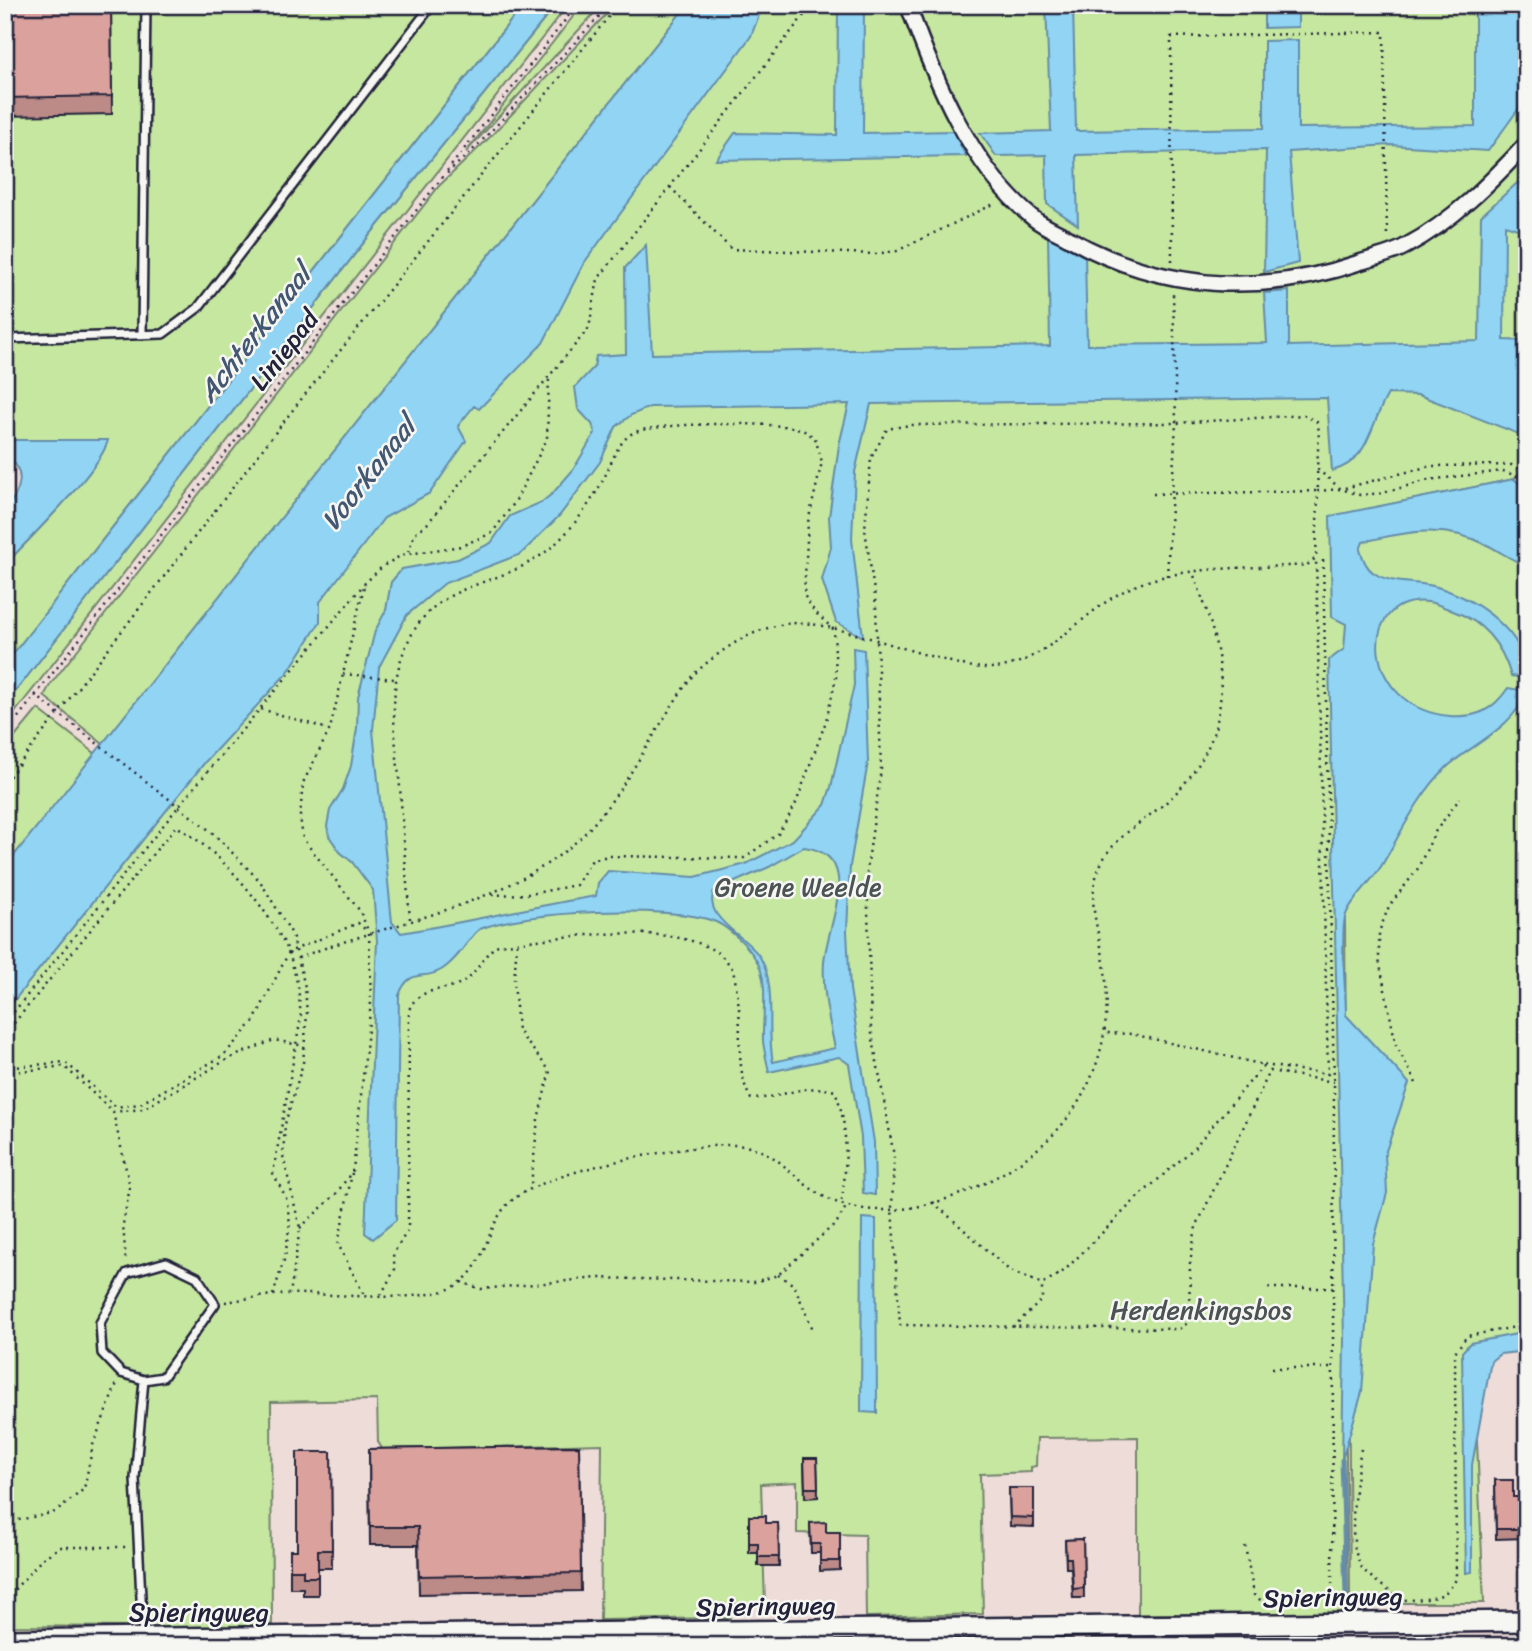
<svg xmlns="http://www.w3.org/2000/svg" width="1532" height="1651" viewBox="0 0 1532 1651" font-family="Sriracha,sans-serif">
<rect width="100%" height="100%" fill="#eedcd8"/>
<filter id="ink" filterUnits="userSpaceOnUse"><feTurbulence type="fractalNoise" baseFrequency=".0143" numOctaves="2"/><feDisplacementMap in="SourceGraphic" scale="14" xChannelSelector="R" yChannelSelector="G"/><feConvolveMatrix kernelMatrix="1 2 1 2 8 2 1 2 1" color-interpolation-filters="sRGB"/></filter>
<g filter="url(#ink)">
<!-- green -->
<path fill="#c5e7a0" stroke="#74846e" stroke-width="2" d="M5 5H523L5 664V565C27 541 103 467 107 440H5Z
M556 5H568L5 725V705L365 241Z
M581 5H602L466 152 572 18Z
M615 5H687L103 744 44 696 50 685 439 186 490 137Z
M762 5H1527V480L1518 474 1514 479 1333 516 1339 534 1527 524V1346L1473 1349 1484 1603H1350L1343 651 1336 655 1348 1615 1138 1614V1437L1037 1438 1036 1466 1031 1467V1472L980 1474 983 1614 866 1617 865 1535 797 1533V1482L761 1484 765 1604H730V1618H726L600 1620 602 1444 383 1450 378 1442 377 1400 271 1402 272 1624 251 1625 250 1628 5 1626V1007L387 512 458 426Z
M38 709 96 754 5 867V749Z
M645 1643 644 1646H305L312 1645Z"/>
<!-- water -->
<path fill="#91d4f3" stroke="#658da9" stroke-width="2" fill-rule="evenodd" d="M523 5H556L365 241 5 705V664Z
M687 5H763L751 36 584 263 543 343 479 409 474 406 458 426 466 441 430 493 384 518 320 602V622L288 672 206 761 5 1012V867Z
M838 5H864L863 133 953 131 966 156 716 160 735 133 837 135Z
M1046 5H1073L1076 131 1264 128V41L1298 40V128L1475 126V5H1527V105L1522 104 1488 151 1390 145 1289 152 1298 263 1264 272 1266 150 1076 155 1078 225 1047 204 1046 155 996 156 980 133 1051 131Z
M1264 5H1298V27L1264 28Z
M1527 174V232L1505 225 1504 340 1527 341V441L1519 434 1419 395 1388 394C1369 426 1370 461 1332 471L1327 398 871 404 855 472 852 539 863 637 836 622 822 580 831 547 829 517 839 445 849 404 650 407 631 415 616 427 600 462 560 515 521 554 445 583 407 615 379 667 373 730 392 922 401 933C467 922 530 907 596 896L598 883 608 871 695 877 746 864 793 840 825 805 831 787 854 685 853 648 864 650 868 762 850 866 847 931 850 989 874 1142 875 1195 863 1193 861 1137 849 1064 839 1057 769 1072C767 1062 764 1051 763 1041 762 1016 770 979 755 958 747 945 729 928 716 922 672 904 523 911 480 929 472 932 459 960 441 970 423 981 410 967 399 995L396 1220 373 1239 365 1233 377 941 373 890 352 862 340 852 329 836 327 826 330 810 343 789 351 766 357 728 358 697 375 631 386 610 391 582 402 569 458 559 491 543 510 516 542 502 553 493 573 470 595 433 592 424 578 409 575 387 594 367 596 356 626 354 625 268 646 245 652 354 1050 346 1048 235 1085 255 1087 345 1267 343 1264 293 1289 291V346L1479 341 1481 216ZM804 847C865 855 827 924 824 962 822 991 829 1020 835 1048L773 1062C766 1030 777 988 761 959 750 937 702 920 714 891L769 867Z
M5 440H108C101 470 28 539 5 565V510C21 491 28 471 5 454Z
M1514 479 1527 489V565C1513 562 1500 551 1487 545 1445 524 1408 531 1363 542L1360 550C1363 558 1366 568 1374 573 1392 585 1416 581 1437 587 1476 599 1527 632 1527 678L1511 676C1502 645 1485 622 1453 611 1446 608 1436 603 1428 602 1355 594 1362 709 1450 716 1478 718 1493 710 1508 688L1527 691C1512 730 1476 741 1447 767 1418 795 1402 831 1382 865 1373 880 1348 903 1345 918 1340 937 1346 992 1346 1015L1409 1083 1385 1154 1387 1193 1373 1244 1362 1392 1342 1460 1344 1340 1329 660 1344 649 1346 624 1332 617 1330 516Z
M862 1218 876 1219 877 1413 861 1412Z
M1527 1332V1351L1500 1354 1491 1361 1472 1465V1572L1466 1573 1462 1352 1470 1343Z"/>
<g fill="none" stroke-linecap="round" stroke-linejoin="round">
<!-- stream -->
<path stroke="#658da9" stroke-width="5" d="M1342 1460 1346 1597"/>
<!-- lane casing -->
<g stroke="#22223b" stroke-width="12">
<path id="lane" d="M142 335 146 5
M5 339 163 334 198 308 432 5
M166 1262 197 1277 215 1304 163 1377 144 1380 121 1373 102 1353 100 1323 127 1273Z
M143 1637 135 1478 144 1380
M940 1646 941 1630"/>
</g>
<!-- street casing -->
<g stroke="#22223b" stroke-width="19">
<path id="street" d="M908 5C934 78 971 168 1033 218 1044 227 1058 232 1070 239 1163 291 1262 296 1361 262 1376 257 1393 254 1406 246 1453 221 1491 182 1527 143"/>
</g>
<!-- secondary casing -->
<g stroke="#22223b" stroke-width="24">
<path id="secondary" d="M5 1640 1527 1621"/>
</g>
<!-- path -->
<path stroke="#22223b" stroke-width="2.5" stroke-dasharray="2 5" stroke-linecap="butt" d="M447 171 577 5
M670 187 731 249 875 254 897 251 996 203
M1172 261 1171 37 1384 32 1387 239
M1153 494 1318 491 1317 469
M408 552 415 533 427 524 589 328 598 279 812 5
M1323 560 1334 1082 1332 1605
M1167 576 1176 423 1173 292
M343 674 395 679
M35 695 214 834 260 881 292 934 305 987 307 1014 303 1063 285 1124 283 1156 300 1228 290 1294
M261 709 328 729
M5 734 441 179 476 147 610 5
M5 782 299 402 618 5
M410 919C406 875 403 831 400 787 396 744 387 693 404 651 434 573 501 593 554 545 572 529 590 504 602 482 610 468 617 441 633 433 655 422 770 422 796 428 803 429 809 434 815 438L822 462 808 522 804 595 814 611 834 630 836 678 826 721 795 806 778 834 744 858 608 856 592 860 576 885 530 894 487 895
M517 943 514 981 518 1031 550 1071 538 1119 531 1185
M298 958C391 921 519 904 588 830 630 784 656 725 693 675 721 649 756 625 796 623 826 622 897 647 930 656 948 661 968 668 987 668 1042 669 1079 614 1124 591 1174 564 1251 569 1307 565L1316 558 1318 491 1341 489 1430 466 1512 465 1527 474
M5 1023 178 807 365 583 383 566 402 555 461 546 492 533 515 502 547 439 549 375
M5 1034 176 826C224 854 264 904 289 952L254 1021 224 1055 140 1104 116 1107 65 1062 5 1068
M1264 1065 1328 1074 1316 558
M5 1073 64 1066 113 1112 143 1109 228 1059 274 1040 304 1046
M1334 1082 1270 1071 1196 1227 1190 1263 1189 1322 1179 1329 900 1325 892 1208 894 1156 871 1028 867 869 881 769 876 605 865 529 871 458 887 429 910 425 1176 423 1304 415 1317 422 1319 431 1317 469 1341 489 1360 495 1383 493 1428 480 1503 471 1527 480
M1416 1083 1396 1045 1379 960V932L1389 906 1417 870 1435 832 1460 798
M113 1112 130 1187 123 1224 126 1263
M352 1173 338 1244 364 1295
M933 1202 1010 1271 1042 1284 1064 1271 1137 1198 1193 1149 1264 1065 1132 1034 1107 1033
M300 1228 336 1194 353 1170 371 1002 369 933 360 911 303 839 300 816 303 783 330 729 364 586
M778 1275 794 1285 814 1332
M461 1282 481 1289 598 1278 754 1282 778 1275 837 1222 846 1207
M1268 1288H1334
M273 1295 285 1257 290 1223 286 1198 273 1173 301 1017 298 986 289 952 358 923 368 932
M381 1295 395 1269 393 1254 408 1230 409 1010C419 985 445 993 465 981 479 972 482 954 498 945 550 939 698 913 731 967 735 974 736 986 737 994 744 1029 733 1067 751 1099 781 1099 804 1082 835 1091 849 1125 847 1169 841 1205
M225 1302C245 1299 266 1295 287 1294 327 1292 425 1306 457 1285 486 1266 485 1231 506 1206 536 1171 681 1146 728 1145 776 1144 785 1174 821 1195 893 1237 1011 1184 1061 1126 1104 1075 1114 1015 1102 951 1095 918 1086 892 1103 860 1118 833 1150 818 1172 797 1242 727 1225 655 1193 573
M1013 1327 1042 1300V1284
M1272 1368H1334
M1361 1449C1356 1476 1345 1547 1363 1569 1367 1575 1394 1595 1402 1600 1424 1599 1445 1602 1456 1579L1455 1352 1467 1336 1527 1325
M5 1523 56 1512 84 1489 93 1445 117 1383
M1245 1546 1254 1595 1268 1606
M5 1600 43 1558 60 1547H126"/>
<!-- lane -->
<use href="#lane" stroke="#f6f6f2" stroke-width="7"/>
<!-- street -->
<use href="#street" stroke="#f6f6f2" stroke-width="14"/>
<!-- secondary -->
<use href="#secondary" stroke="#f6f6f2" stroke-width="19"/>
</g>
<!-- wall -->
<path fill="#bc8a87" stroke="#22223b" stroke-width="2" d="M5 5H111L112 114 5 116Z
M579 1446 581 1591 419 1594 418 1545H370L369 1449Z
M331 1452 332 1568H318V1595H303V1588H290V1550H297Z
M804 1458H817L818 1497 805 1498Z
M1495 1480 1513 1497H1527V1538L1496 1539Z
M1009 1488H1034V1527L1010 1526Z
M749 1516 766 1523H778L779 1566H758V1553H749Z
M810 1523 826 1532H840V1570L820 1571V1553H811Z
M1083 1539 1084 1598H1073L1071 1568H1066L1065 1540Z"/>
<!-- building -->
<path fill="#dba19d" stroke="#22223b" stroke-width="2" d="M5 5H111L112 96 5 98Z
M579 1446 581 1573 419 1576 418 1527H370L369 1449Z
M297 1452H331L332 1550H318V1577H303V1570H290V1550H297Z
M804 1458H817L818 1488H805Z
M1495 1480H1513V1497H1527V1529H1496Z
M1009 1488H1034V1518L1010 1517Z
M749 1516H766V1523H778L779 1557H758V1543H749Z
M826 1522V1532H840V1561H820V1544H811L810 1523Z
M1083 1539 1084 1588 1073 1589 1071 1558H1066L1065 1540Z"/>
</g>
<g text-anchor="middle" stroke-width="5" stroke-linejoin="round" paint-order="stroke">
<!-- street labels -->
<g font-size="26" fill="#22223b" stroke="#f6f6f2">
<text transform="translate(284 350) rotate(-52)" y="9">Liniepad</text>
<text transform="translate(1333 1597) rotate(-1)" y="9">Spieringweg</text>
<text transform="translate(766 1606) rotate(-1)" y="9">Spieringweg</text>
<text x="199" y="1621">Spieringweg</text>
</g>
<!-- park labels -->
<g font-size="26" fill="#4b5354" stroke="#f6f6f2">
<text x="798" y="896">Groene Weelde</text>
<text x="1201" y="1319">Herdenkingsbos</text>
</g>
<!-- water labels -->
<g font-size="28" font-style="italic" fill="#435772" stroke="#f6f6f2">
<text transform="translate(254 333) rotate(-52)" y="10">Achterkanaal</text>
<text transform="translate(368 473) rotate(-52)" y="10">Voorkanaal</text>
</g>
</g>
<!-- margin -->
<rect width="1532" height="1651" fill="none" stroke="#f6f6f2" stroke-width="28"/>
<rect x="14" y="14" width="1504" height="1623" fill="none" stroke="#22223b" stroke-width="2.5" filter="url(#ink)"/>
</svg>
